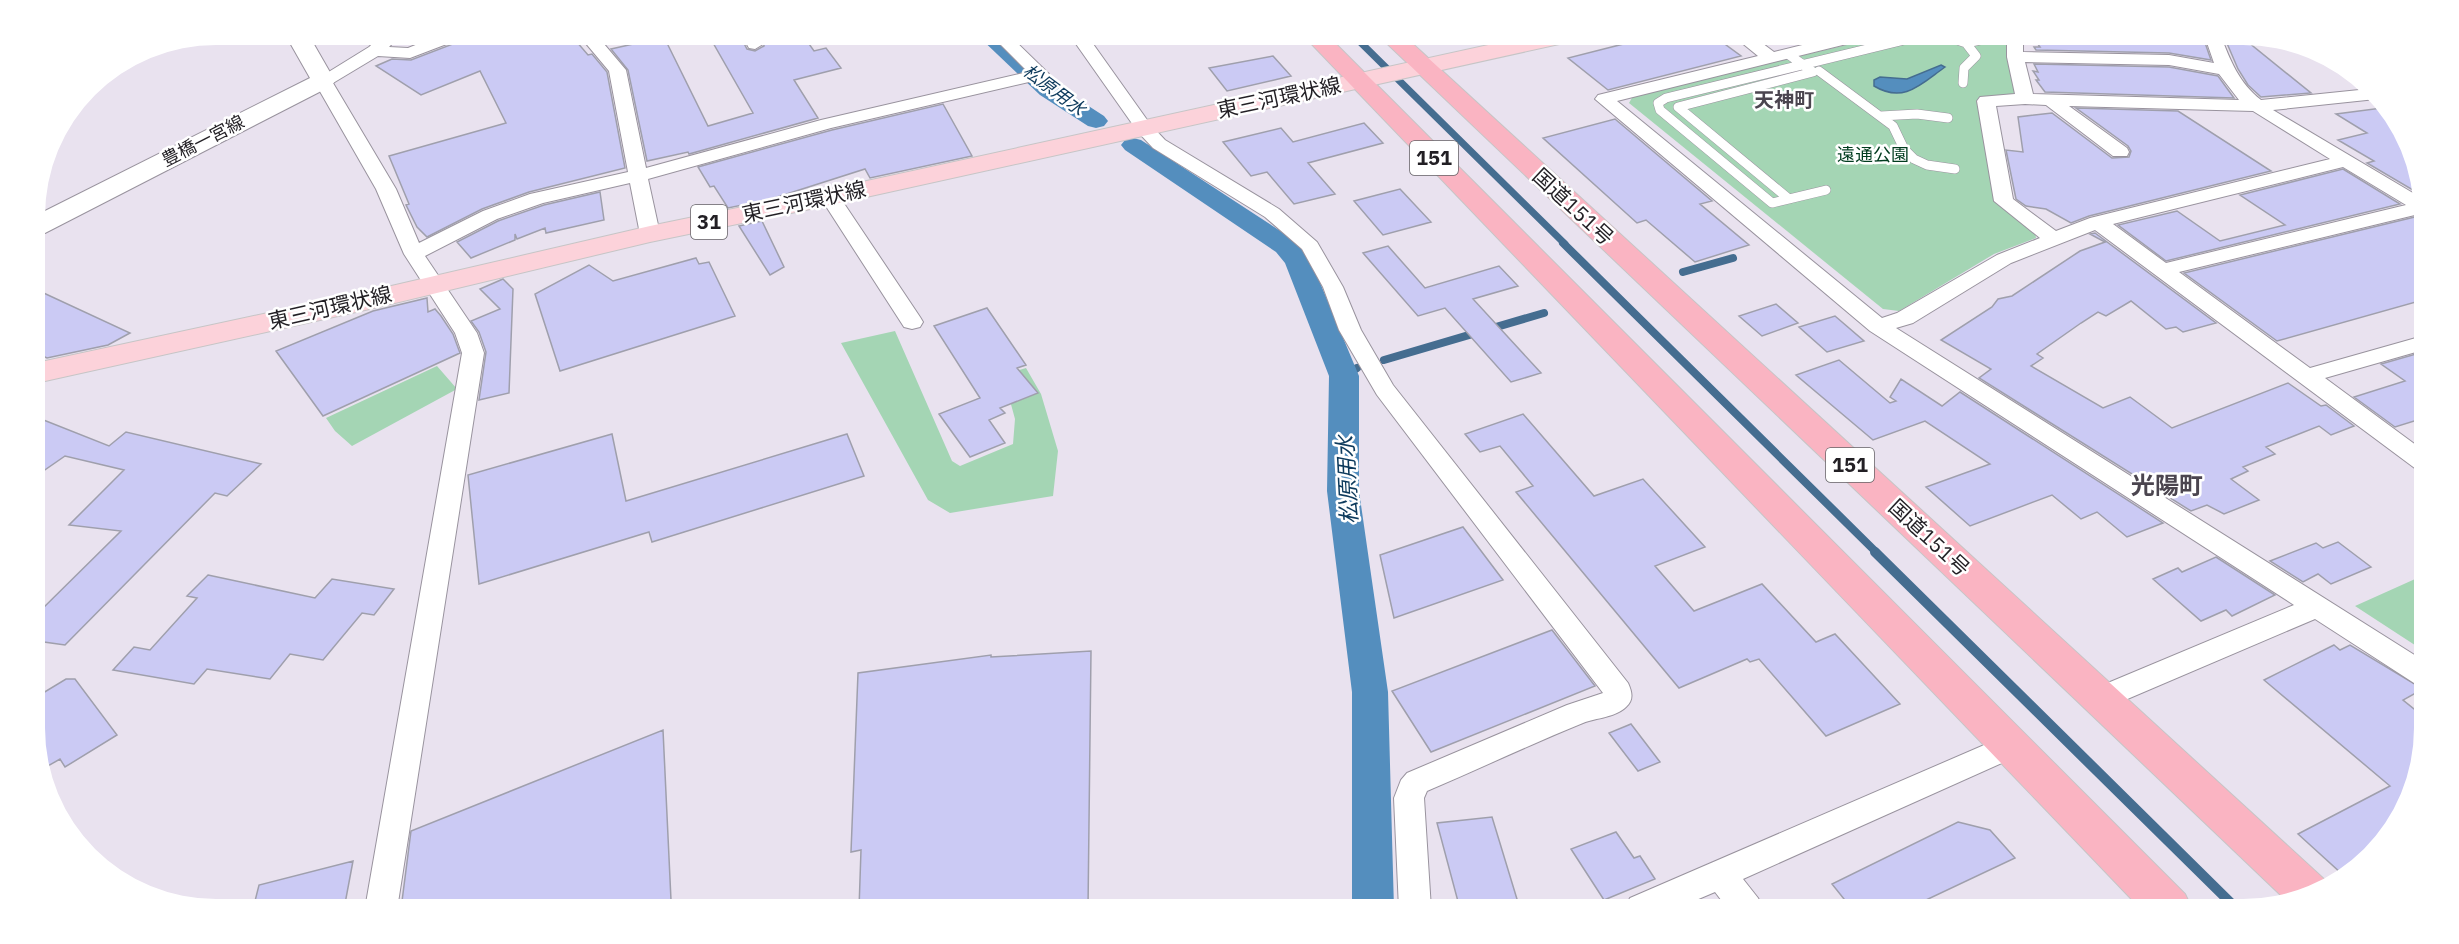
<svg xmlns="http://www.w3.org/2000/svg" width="2459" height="944" viewBox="0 0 2459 944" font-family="'IBM Plex Sans','Noto Sans JP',sans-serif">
<rect width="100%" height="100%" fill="#e9e2ef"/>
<!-- green -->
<path fill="#a4d5b4" d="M1888 35H2007L2015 94 2008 98 1979 99 1997 201 2035 232 2036 238 1994 254 1899 311 1883 309 1629 103 1633 96Z
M895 331 952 461 960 466 1013 444 1015 419 1003 375 1026 368 1041 394 1058 451 1053 496 950 513 928 500 841 343Z
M437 366 457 389 352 446 335 431 326 418Z
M2424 575V651L2355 606Z"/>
<!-- water -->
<path fill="#548ebe" stroke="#456d90" stroke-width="1.5" d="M1941 65 1945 67C1921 84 1904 104 1874 86V80L1880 77 1907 79Z"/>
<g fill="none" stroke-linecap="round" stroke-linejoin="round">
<!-- stream-far2 -->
<path stroke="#456d90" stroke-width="7" d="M1352 34 1565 244"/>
<!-- stream-far1 -->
<path stroke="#456d90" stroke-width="8" d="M1563 243 1877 553
M1683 272 1733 258
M1384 360 1544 313
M1344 376 1357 368"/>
<!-- stream -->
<path stroke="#456d90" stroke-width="10" d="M1875 552 2237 909"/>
<!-- canal -->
<path fill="#548ebe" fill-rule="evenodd" d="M976 34H999L1056 85 1104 116 1108 121 1104 126 1096 128 1088 126 1040 95Z
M1133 138 1141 140 1294 240 1311 261 1359 376V491L1388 692 1394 909H1352V692L1327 491 1329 376 1285 263 1276 252 1125 150 1121 145 1125 140Z"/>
</g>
<!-- building -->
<path fill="#cbcaf4" stroke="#9f9fac" stroke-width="1.5" d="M469 34H525L532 42 558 34H570L588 55 592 54 607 72 625 168 529 192 482 209 427 237 417 227 406 205 409 204 389 156 506 123 480 71 421 95 376 66 392 59 411 60 466 39Z
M708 34H739L747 49 755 51 764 46V41L791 34H802L814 51 826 48 841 68 794 80 818 118 689 154 688 152 647 161 628 70 611 49 664 37 708 126 753 113Z
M1627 34H1711L1741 56 1608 90 1568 58 1635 41Z
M2062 34H2202L2211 60 2169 53 2036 50 2034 47H2040L2037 43H2051L2047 39H2066Z
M2223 34H2238L2311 93 2261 97 2248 85 2238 69Z
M1273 56 1291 76 1227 91 1209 68Z
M2034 64 2169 67 2218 76 2234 98 2045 92 2036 80H2039L2033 71 2038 72Z
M943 104 972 156 870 178 865 169 771 199 728 208 714 186 710 187 698 167 832 130Z
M2076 108 2178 111 2271 171 2089 216 2071 223 2046 209 2026 206 2016 199 2006 150 2023 152 2018 117 2052 113 2112 158 2129 157 2131 151 2128 146Z
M2382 108 2391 114 2411 146 2423 196 2367 163 2374 161 2338 140 2367 133 2336 114Z
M1615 119 1712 201 1700 204 1749 245 1695 262 1646 220 1637 223 1543 138Z
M1364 123 1383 143 1308 163 1335 194 1294 204 1267 172 1251 176 1223 142 1281 128 1293 142Z
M2343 169 2400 204 2166 261 2118 225 2177 211 2220 241 2285 225 2240 195Z
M1400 189 1431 222 1383 235 1354 201Z
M600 192 604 220 546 233 545 228 517 239 515 234V240L471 258 457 242 498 221 544 205Z
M2423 215V300L2277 341 2184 273Z
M762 221 784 267 770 275 739 226Z
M2095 233 2216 323 2183 332 2176 327 2166 329 2131 301 2106 316 2098 312 2081 323 2037 354 2043 358 2031 366 2103 408 2130 397 2172 428 2288 383 2321 406 2326 405 2354 426 2331 435 2319 426 2266 447 2275 454 2243 467 2248 471 2231 479 2259 500 2224 514 2207 505 2191 511 1979 378 1991 369 1941 340 1992 307 1998 299 2012 296 2080 251 2105 242 2090 234Z
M1388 246 1425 288 1499 266 1518 286 1473 299 1541 373 1511 382 1445 308 1418 316 1363 253Z
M696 258 699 264 709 262 735 316 560 371 535 294 589 265 613 281Z
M503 279 513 289 509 393 479 400 486 352 479 332 471 321 500 309 480 289Z
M35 289 130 333 108 345 47 358 36 353Z
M427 298 428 312 435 309 441 316 453 334 460 353 323 416 276 351 373 311Z
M1776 304 1798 323 1762 336 1739 316Z
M987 308 1026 365 1017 368 1038 393 1000 408 1005 413 989 420 1005 443 970 457 939 414 980 398 934 326Z
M1835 316 1864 341 1827 352 1799 327Z
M2423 352 2424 418 2395 427 2354 397 2405 381 2381 364Z
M1839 360 1890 403 1896 401 1890 397 1901 379 1942 406 1960 392 2163 523 2127 537 2097 512 2081 519 2052 495 1970 526 1926 487 1990 464 1925 421 1873 440 1796 375Z
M1523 414 1594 496 1643 479 1705 547 1655 566 1694 611 1762 584 1816 642 1835 634 1900 704 1826 736 1759 659 1750 662 1747 659 1679 688 1516 492 1533 486 1500 446 1480 452 1465 434Z
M36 417 109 446 126 432 261 464 227 496 215 493 65 645 37 641V614L121 531 69 525 124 470 65 456 36 476Z
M612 434 626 501 847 434 864 476 652 542 649 532 479 584 468 475Z
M1463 527 1503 580 1394 618 1380 555Z
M2338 542 2371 567 2331 584 2318 574 2303 582 2270 561 2316 543 2323 548Z
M2216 557 2275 595 2232 616 2226 610 2201 621 2153 579 2178 568 2182 572Z
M208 575 315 598 332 579 394 589 374 615 362 613 323 660 290 654 270 679 207 669 194 684 113 670 134 647 150 650 197 598 187 596Z
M1552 630 1595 686 1431 752 1392 691Z
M2334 645 2340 650 2350 645 2423 689 2403 700 2424 717 2415 787 2387 838 2367 858 2341 873 2298 834 2390 786 2264 680Z
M1091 651 1088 909H859L861 850 851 852 858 673 991 655V657Z
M66 679H75L117 735 65 767 60 759 41 770 38 763V696Z
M1631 724 1660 762 1638 771 1609 733Z
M663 730 671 900 638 909H401L411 831Z
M1492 817 1520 909H1460L1437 823Z
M1958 822 1990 830 2015 858 1907 909H1852L1832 884Z
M1616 832 1634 858 1640 856 1655 879 1604 900 1571 849Z
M353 861 344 909H253L259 885Z"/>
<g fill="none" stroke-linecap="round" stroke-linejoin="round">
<!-- lane casing -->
<g stroke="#99939e" stroke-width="10">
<path id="lane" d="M1940 34 1966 43 1976 56 1964 68 1963 83
M1966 43 2008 34
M1788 54 1813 72 1678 107 1789 199
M1819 71 1893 126 1904 149 1914 159 1927 165 1955 169
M1881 116 1917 114 1948 118
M1826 190 1772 203 1660 110 1658 103 1666 98 1929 34"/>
</g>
<!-- street casing -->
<g stroke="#99939e" stroke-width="2">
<path id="street" d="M383 34H401L389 47 408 48 443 34H467L465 37 410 58 378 56 333 83 396 189 419 243 483 211 530 194 628 172 609 71 578 34H633L631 37 604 44 626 70 646 168 821 120 1028 72 990 34H1008L1049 74 1046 78 831 128 648 179 660 234 657 238H643L640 234 630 183 543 203 497 219 425 256 477 333 484 353 397 909H365L462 353 455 333 404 254 376 189 314 81 369 47Z
M741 34H757L763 44 755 49 749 48Z
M1069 34H1086L1150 124 1165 140 1279 209 1317 242 1343 287 1361 330 1393 385 1628 683C1632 692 1634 700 1626 707 1616 717 1596 718 1583 723 1531 744 1479 769 1427 791L1424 798 1431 909H1399L1394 798 1401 780 1407 773 1567 705 1603 693 1377 395 1339 330 1323 287 1302 249 1265 217 1153 148 1138 132Z
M1731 34H1750L1774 52 1847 34H1877L1875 37 1617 101 1882 318 1897 313 1997 255 2040 238 1994 201 1977 101 1980 97 2015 94 2007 57V34H2023V52L2169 55 2214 63 2204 34H2220C2230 60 2239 83 2261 100L2369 89 2380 97 2381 98 2376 99 2273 110 2423 199V213L2179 272 2310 368 2423 336V350L2325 378 2424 451V471L2416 469 2095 230 2011 263 1913 323 1896 328 2424 661V686L2414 683 2315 619 2111 706 2101 710 2091 706 2087 698 2091 690 2294 605 1870 331 1595 99 1598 95 1758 56ZM2025 62 2169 65 2219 74 2239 100 2033 94ZM2025 104 2046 105 2113 156H2127L2129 152 2127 148 2069 106 2253 111 2330 159 2090 218 2056 231 2013 199 1996 106ZM2343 167 2406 205 2166 263 2113 224Z
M830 191 837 193 920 317 923 322 920 327 912 329 904 327 820 197 823 193Z
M2012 733 2022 736 2026 745 2022 754 1743 879 1758 898 1763 909H1728L1715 892 1675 909H1625L1630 898Z"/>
</g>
<!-- secondary casing -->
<g stroke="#99939e" stroke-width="2">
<path id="secondary" d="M285 34H308L335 81 331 86 45 233 35 235V216L310 78Z"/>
</g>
<!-- primary casing -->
<g stroke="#c6c5c6" stroke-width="2">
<path id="primary" d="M1539 34H1584L1581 39 1573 41 830 205 650 242 374 308 36 383V363L374 290 650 226 830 189Z"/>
</g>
<!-- highway casing -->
<g stroke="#c6c5c6" stroke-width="2">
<path id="highway" d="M1302 34H1326L2185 894 2192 909H2141Z
M1377 34H1402L2326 881 2328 886 2302 900 2288 902Z"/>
</g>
<!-- lane -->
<use href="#lane" stroke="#fff" stroke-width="9"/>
<!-- street -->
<use href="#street" fill="#fff" fill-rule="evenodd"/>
<!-- secondary -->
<use href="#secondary" fill="#fff" fill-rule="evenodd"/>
<!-- primary -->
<use href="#primary" fill="#fcd2da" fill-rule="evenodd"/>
<!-- highway -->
<use href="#highway" fill="#fab4c2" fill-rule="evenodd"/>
</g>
<g text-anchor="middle" stroke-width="5" stroke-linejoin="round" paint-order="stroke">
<!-- far-water labels -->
<g font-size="18" font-style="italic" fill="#0d3a5c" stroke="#fff">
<text transform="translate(1054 90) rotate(37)" y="6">松原用水</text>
</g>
<!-- far-street labels -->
<g font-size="18" fill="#221f24" stroke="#fff">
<text transform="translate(203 141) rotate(-27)" y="6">豊橋一宮線</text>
</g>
<!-- far-park labels -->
<g font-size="18" fill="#013c1f" stroke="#fff">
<text x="1873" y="161">遠通公園</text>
</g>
<!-- far-quarter labels -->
<g font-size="20" font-weight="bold" fill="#4b454f" stroke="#fff">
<text x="1784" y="107">天神町</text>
</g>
<!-- shield labels -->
<g fill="#fff" stroke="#646266" stroke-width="1.5">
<rect x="1410" y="141" width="48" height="34" rx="4.5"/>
<rect x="691" y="205" width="36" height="34" rx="4.5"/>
<rect x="1826" y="448" width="48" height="34" rx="4.5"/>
</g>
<g font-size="20" font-weight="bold" fill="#221f24">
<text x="1434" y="165">151</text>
<text x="709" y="229">31</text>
<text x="1850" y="472">151</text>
</g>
<!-- street labels -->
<g font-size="21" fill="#221f24" stroke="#fff">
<text transform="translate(1279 98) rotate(-12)" y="7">東三河環状線</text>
<text transform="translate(804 202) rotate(-12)" y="7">東三河環状線</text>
<text transform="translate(1573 207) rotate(43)" y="7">国道151号</text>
<text transform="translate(330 308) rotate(-13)" y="7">東三河環状線</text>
<text transform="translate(1929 538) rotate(43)" y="7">国道151号</text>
</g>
<!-- water labels -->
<g font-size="22" font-style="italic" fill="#0d3a5c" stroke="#fff">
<text transform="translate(1347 480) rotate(-93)" y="8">松原用水</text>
</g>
<!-- quarter labels -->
<g font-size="24" font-weight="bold" fill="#4b454f" stroke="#fff">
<text x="2167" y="494">光陽町</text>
</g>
</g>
<!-- crop -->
<path d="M0 0H2459V944H0ZM216 45H2243A171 171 0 0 1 2414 216V728A171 171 0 0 1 2243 899H216A171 171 0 0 1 45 728V216A171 171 0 0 1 216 45Z" fill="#fff" fill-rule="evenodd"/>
</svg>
